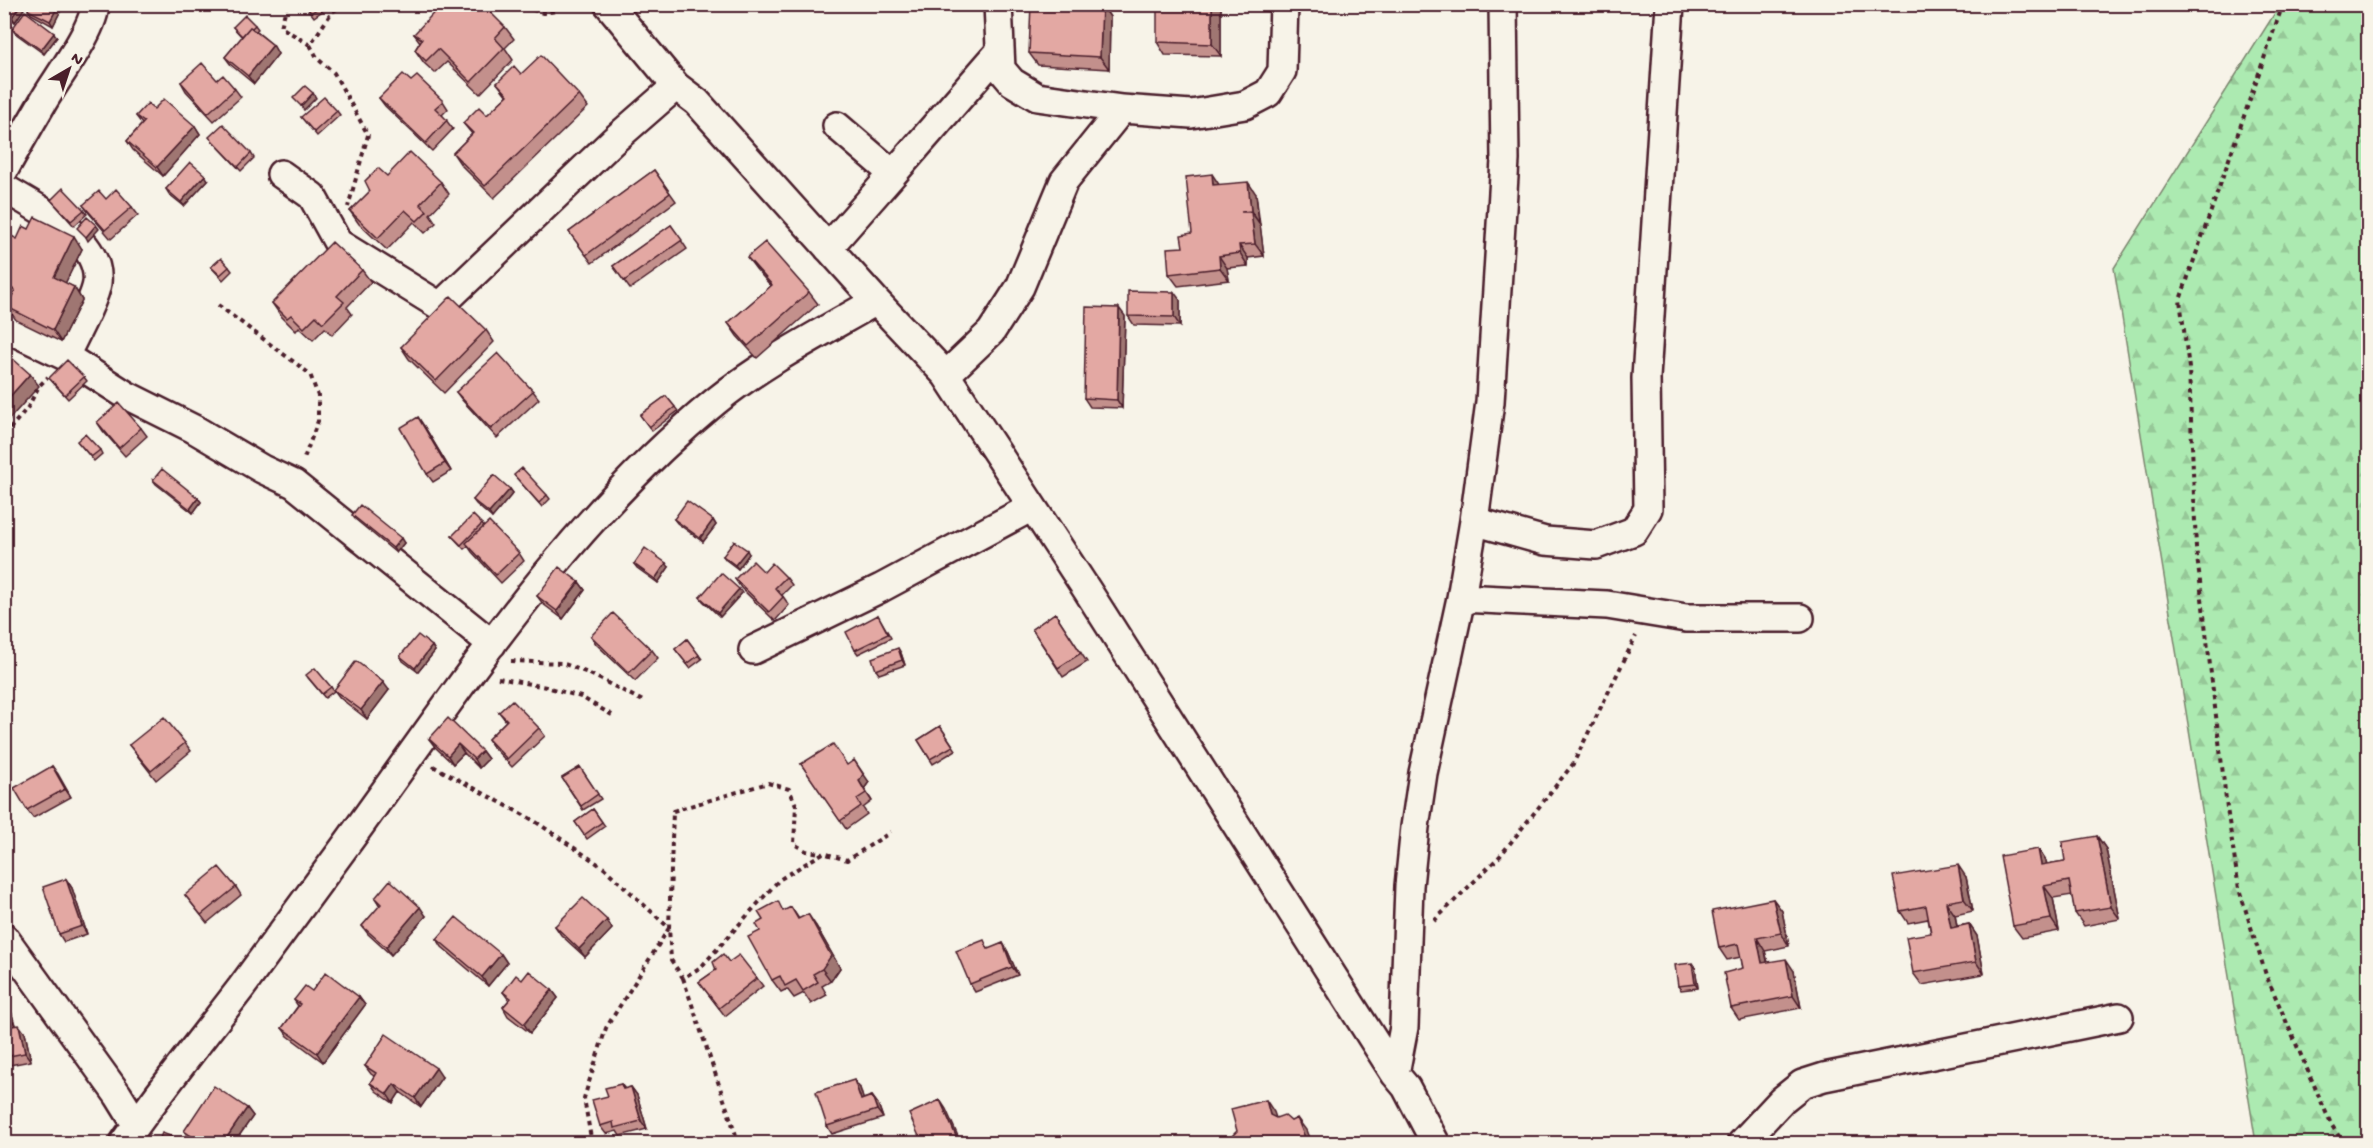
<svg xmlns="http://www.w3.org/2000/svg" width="2373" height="1148" viewBox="0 0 2373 1148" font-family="'Gochi Hand',sans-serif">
<defs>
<pattern id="forest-firs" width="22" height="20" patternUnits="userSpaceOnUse" patternTransform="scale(1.5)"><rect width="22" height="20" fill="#aceab1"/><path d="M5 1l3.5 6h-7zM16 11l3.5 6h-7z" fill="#96c898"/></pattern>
</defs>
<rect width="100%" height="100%" fill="#f7f3e8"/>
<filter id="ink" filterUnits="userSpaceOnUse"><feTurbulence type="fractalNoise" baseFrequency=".0167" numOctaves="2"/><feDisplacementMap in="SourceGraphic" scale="12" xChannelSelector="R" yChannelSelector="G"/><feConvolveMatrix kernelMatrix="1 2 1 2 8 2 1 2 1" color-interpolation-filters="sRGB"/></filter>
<g filter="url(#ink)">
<!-- forest -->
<path fill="url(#forest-firs)" stroke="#7b846e" stroke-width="1.5" d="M2280 5H2368V1143H2256L2114 268Z"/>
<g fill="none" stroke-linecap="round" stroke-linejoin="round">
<!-- minor casing -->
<g stroke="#4a1f2b" stroke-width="32">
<path id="minor" d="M608 4 676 86 697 102 876 301 946 375 1087 590 1395 1074 1406 1087 1436 1144
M998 4 1001 69 1012 82 1037 97 1122 109 1191 114 1245 105 1268 93 1282 71 1284 4
M4 170C17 147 30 124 43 102 56 79 95 29 95 4
M281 174 312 196 338 243 440 306 613 141 676 86
M893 174 1000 51
M4 188C36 208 102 238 97 283 95 299 73 339 65 356
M828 248 893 174 837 126
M4 327 65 356 126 395 194 429 262 469 294 484 492 644
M946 375 991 332 1020 287 1064 181 1122 109
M1474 521 1545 541 1596 545 1634 531 1648 509 1646 378 1670 4
M1461 598 1607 605 1686 618H1800
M753 650 881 588 1032 507
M4 937 118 1095 136 1124
M1395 1074 1404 1027 1409 886 1415 827 1423 773 1461 598 1474 521 1490 402 1505 160 1503 4
M123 1144C160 1090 201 1040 241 988 276 941 311 893 346 845 459 690 565 524 716 401 764 362 821 333 876 301
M1741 1144 1782 1100 1802 1084 1824 1077 2119 1017"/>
</g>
<!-- path -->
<path stroke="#4a1f2b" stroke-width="4" stroke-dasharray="4.5 4.5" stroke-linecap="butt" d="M287 4 281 27 310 45
M344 4 332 12 310 45 318 59 334 73 368 135 348 207
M515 4 543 13 555 11 560 4
M2283 4 2180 300 2189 368 2196 548 2227 808 2239 889 2266 975 2331 1124 2344 1144
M218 305 310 374 318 396V421L303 461
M4 436 28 407 39 386 48 377
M511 661 562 663 588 673 643 701
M498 678 546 687 581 697 612 715
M433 766 533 820 604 868 668 927
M1434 921 1500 856 1573 764 1636 636
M669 928 673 811 768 783 789 789 796 805 794 844 806 851 821 853
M683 978 739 1144
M592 1144 584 1098 606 1028 669 928 671 960 683 978 701 967 779 880 823 853 847 860 891 832"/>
<!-- minor -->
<use href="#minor" stroke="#f7f3e8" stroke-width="27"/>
</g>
<!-- wall -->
<path fill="#c3908c" stroke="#4a1f2b" stroke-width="1.5" d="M4 4H27L15 22 4 14Z
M31 4H64L53 26 31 14 28 10Z
M304 4H332L314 17Z
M1221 4V56L1165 55 1157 42Z
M1102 5 1110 17 1109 69 1038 65 1029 53Z
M255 25 258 29 256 31 273 45 278 54 254 84 231 65 225 57 242 37 233 27Z
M505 27 514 39 505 48 513 60 480 94 447 62 435 73 424 63 415 50 420 42 414 34Z
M12 29 57 37 44 54 15 33Z
M521 74 579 95 588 107 494 198 461 165 453 153 472 134 463 123 487 115 507 96 497 83Z
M217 80 235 89 241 97 214 121 186 91 181 82Z
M411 81 443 101 448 109 442 115 453 129 432 151 385 106 379 98Z
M154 109 195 126 200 134 163 176 133 150 127 141 142 124 136 116Z
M337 111 340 115 317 136 301 117Z
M209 137 251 153 254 158 241 171Z
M4 146 11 155 4 160Z
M654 170 676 201 592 263 569 232Z
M387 176 441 182 449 194 430 214 436 223 425 233 414 222 387 250 359 224 350 211Z
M208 180 184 206 169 194 166 189Z
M1220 185 1256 194 1264 256 1248 258V266L1227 268 1229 280 1178 286 1169 274 1183 247 1192 233Z
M106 199 132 207 138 215 111 239 89 213 83 205Z
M51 200 84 210 87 214 74 226Z
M671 225 687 249 630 289 613 266Z
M29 229 82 249 65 283 74 287 82 300 61 342 16 320 7 307 12 297 4 292V236L17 239Z
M747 257 809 292 818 304 757 358 737 336 728 323 771 286 756 269Z
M211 267H229L232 271 223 280Z
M362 270 371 282 347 307 352 314 332 335 325 328 313 340 299 327 296 331 281 316 272 303Z
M1180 300V326L1134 325 1128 316Z
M1125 316 1122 408 1090 407 1084 398Z
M486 330 494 342 444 393 409 359 401 347Z
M84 377 87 381 68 399 49 378Z
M533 391 539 399 497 438 462 400 456 392Z
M666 396 678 411 652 431 640 415Z
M97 422 141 428 147 436 125 456 103 431Z
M424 426 451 471 433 482 427 474Z
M77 441 100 450 102 454 94 461Z
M514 475 547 495 550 499 542 507Z
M153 480 198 498 201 502 193 513 156 484Z
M510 489 513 493 492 518 476 504 473 500Z
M352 515 404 543 396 553 355 519Z
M674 519 713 520 716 525 703 542 677 523Z
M482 524 484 527 519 553 524 561 501 583 472 552 468 546 464 549 452 536Z
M749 554 738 569 726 560 723 556Z
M634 564 669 567 658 583 637 568Z
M764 572 786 577 792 585 782 595 789 605 775 621 741 588 735 579Z
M579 582 585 590 563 619 543 604 537 596Z
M742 593 720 617 703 601 700 597Z
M1055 613 1087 662 1063 677 1032 629Z
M878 615 891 638 858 654 855 650Z
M591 636 652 650 658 658 635 681 596 644Z
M687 639 702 659 690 668 675 649Z
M432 646 435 651 418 672 403 661 400 656Z
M901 653 905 665 879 674 876 670Z
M309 679 331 687 334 691 325 698Z
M334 690H389L367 719 340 698Z
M499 712 539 728 545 736 512 767 493 747 488 739 506 721Z
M940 726 956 750 933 764 918 740Z
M429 739 482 751 488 759 479 768 464 753 453 764 435 747Z
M185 743 191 751 156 780 129 745Z
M801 764 848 765 869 782 864 789 872 801 863 808 867 814 846 829Z
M52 766 71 797 33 818 27 810Z
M580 767 601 799 583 810 562 778Z
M593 809 605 826 587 839 575 822Z
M2097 836 2106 849 2120 919 2084 926 2075 913 2072 895 2053 898 2059 931 2022 938 2013 926 2038 849 2046 861 2047 864 2065 861Z
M1966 877 1973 911 1955 915 1957 926 1969 924 1977 936 1984 974 1922 985 1913 973 1931 933 1928 919 1908 923 1900 911Z
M66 879 72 888 87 934 64 942 59 934Z
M236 887 241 895 207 923 185 895Z
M375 898 426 916 391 955 368 934 362 926 380 906Z
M1773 899 1782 911 1789 946 1765 951 1768 962 1794 971 1801 1008 1739 1020 1731 1008 1743 968 1741 957 1727 960 1719 948Z
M791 907 799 919 816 926 840 968 831 981 822 986 827 995 811 1004 804 993 794 998 787 989 781 992 772 980 760 931 785 911Z
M607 920 612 929 585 957 561 935 555 926Z
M437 939 501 954 507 963 488 986 442 947Z
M1003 943 1008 952 1018 975 975 992 970 984 990 949Z
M729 962 757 978 763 986 725 1016 699 982 716 970Z
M1695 967 1698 988 1681 990 1678 986Z
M522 980 552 990 558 998 530 1033 508 1016 503 1007 509 1000 503 992Z
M4 987 15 1025 8 1027 25 1033 31 1061 4 1066Z
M312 991 359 997 365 1005 323 1062 288 1036 282 1028 298 1006 294 1000Z
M365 1066 442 1077 421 1107 400 1092 393 1103 376 1091 370 1083 374 1076 371 1074Z
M621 1084 625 1089 631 1087 637 1095 647 1129 620 1136 617 1131 606 1134 600 1126 608 1096Z
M860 1088 863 1099 872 1096 878 1104 883 1118 832 1134 827 1126Z
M247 1108 253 1116 234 1143H196L189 1139 184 1131Z"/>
<!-- shaded-wall -->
<path fill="#9f7672" stroke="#4a1f2b" stroke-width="1.5" d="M21 4H27L15 22 12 17Z
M59 4H64L53 26 50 21Z
M1212 4H1221V56L1212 44Z
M1102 5 1110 17 1109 69 1100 57Z
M54 33 57 37 44 54 41 50Z
M273 45 278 54 254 84 248 76Z
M313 93 316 98 304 110 301 106Z
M195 126 200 134 163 176 157 167Z
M1212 174 1220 186 1213 185Z
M205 175 208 180 184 206 181 202Z
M1248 182 1256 194 1259 223 1251 211Z
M1251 212 1260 224 1264 256 1255 244Z
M96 225 99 229 88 241 86 237Z
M74 236 82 249 62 290 54 277Z
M1239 245 1248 258V266L1240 253Z
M1219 256 1227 268 1229 280 1220 268Z
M74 287 82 300 61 342 53 330Z
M1174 292 1180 300V326L1174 317Z
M1119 308 1125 316 1122 408 1117 400Z
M30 374 39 386 4 425V403Z
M418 417 424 426 451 471 445 463Z
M510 489 513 493 492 518 489 513Z
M198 498 201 502 193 513 190 509Z
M713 520 716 525 703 542 700 538Z
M401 538 404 543 396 553 393 548Z
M747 550 749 554 738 569 735 565Z
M666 563 669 567 658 583 655 579Z
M579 582 585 590 563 619 557 611Z
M739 589 742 593 720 617 718 613Z
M432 646 435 651 418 672 415 668Z
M898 648 901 653 905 665 902 660Z
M383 682 389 690 367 719 361 710Z
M458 744 464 753 453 764 448 756Z
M482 751 488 759 479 768 474 759Z
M854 760 869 782 864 789 872 801 859 781Z
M52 766 58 774 71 797 65 789Z
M2097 836 2106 849 2120 919 2111 907Z
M2038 849 2046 861 2049 877 2041 865Z
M1958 865 1966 877 1973 911 1964 899Z
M66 879 72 888 87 934 82 926Z
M2044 886 2053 898 2059 931 2051 919Z
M1773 899 1782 911 1789 946 1781 933Z
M1946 902 1955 915 1959 940 1951 928Z
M420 907 426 916 391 955 386 947Z
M808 914 816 926 840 968 831 981 822 969Z
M607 920 612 929 585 957 579 949Z
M1969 924 1977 936 1984 974 1976 962Z
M1757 938 1765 951 1770 976 1762 963Z
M1003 943 1008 952 1018 975 1012 967Z
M501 954 507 963 488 986 482 977Z
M1786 959 1794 971 1801 1008 1793 996Z
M1692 963 1695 967 1698 988 1695 984Z
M4 987 15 1025 9 1017 4 1000Z
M552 990 558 998 530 1033 524 1024Z
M359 997 365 1005 323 1062 317 1053Z
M19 1025 25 1033 31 1061 25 1053Z
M436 1068 442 1077 421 1107 415 1098Z
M854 1080 860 1088 866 1108 861 1100Z
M394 1084 400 1092 393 1103 387 1094Z
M631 1087 637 1095 647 1129 641 1121Z
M872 1096 878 1104 883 1118 877 1110Z
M940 1100 946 1109 961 1143H959Z
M1266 1100 1274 1112 1279 1127 1270 1115Z
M247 1108 253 1116 234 1143H223Z
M1297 1118 1306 1130 1311 1143H1307Z"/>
<!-- building -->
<path fill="#e3a8a3" stroke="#4a1f2b" stroke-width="1.5" d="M4 4H21L12 17 4 12Z
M31 4H59L50 21 28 10Z
M305 4H323L311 13Z
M442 4H482L505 27 495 38 504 48 471 82 438 49 426 61 415 50 422 39 414 34Z
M1031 4 1102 5 1100 57 1029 53Z
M1157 4H1212V44L1157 42Z
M25 11 54 33 41 50 12 29Z
M245 15 255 25 252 28 250 27 242 36 233 27Z
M250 27 273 45 248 76 225 57Z
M541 55 579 95 485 186 453 153 473 133 463 123 479 107 487 115 508 95 497 83 514 66 521 74Z
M202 63 217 80 223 75 235 89 208 113 181 82Z
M403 74 411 81 417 76 443 101 435 108 447 120 426 143 379 98Z
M305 86 313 93 301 106 293 98Z
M324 97 337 111 314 132 301 117Z
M164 99 195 126 157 167 127 141 144 122 136 116 148 103 154 109Z
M223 124 251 153 238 167 209 137Z
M410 152 441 182 420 204 427 211 417 221 405 210 378 238 350 211 370 191 365 181 378 168 387 176Z
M190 162 205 175 181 202 166 189Z
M654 170 670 193 586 255 569 232Z
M1212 174 1213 185 1248 182 1251 211 1241 212H1251L1255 244 1239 245 1240 253 1219 256 1220 268 1169 274 1167 248 1183 247 1181 235 1192 233 1186 177Z
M63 188 84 210 71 221 51 200Z
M116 189 132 207 105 230 83 205 99 191 106 199Z
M35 217 74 236 54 277 74 287 53 330 7 307 15 290 4 285V265L5 263 4 262V236L6 233 17 239 23 226 29 229Z
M87 217 96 225 86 237 77 228Z
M671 225 682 240 624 281 613 266Z
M332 242 362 270 337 296 344 302 323 323 316 316 304 328 291 315 287 318 272 303Z
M765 242 809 292 748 346 728 323 772 285 747 257Z
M221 258 229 267 220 275 211 267Z
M1128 291 1174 292V317L1128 316Z
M451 296 486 330 436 381 401 347Z
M1086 307 1119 308 1117 400 1084 398Z
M4 351 30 374 4 403Z
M498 353 533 391 491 429 456 392Z
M67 360 84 377 65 395 49 378Z
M666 396 675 407 649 427 640 415Z
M119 403 141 428 119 448 97 422Z
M418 417 445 463 427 474 400 428Z
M85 434 100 450 91 457 77 441Z
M522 468 547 495 539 503 514 475Z
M162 469 198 498 190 509 153 480Z
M494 475 510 489 489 513 473 500Z
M687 501 713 520 700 538 674 519Z
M360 505 401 538 393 548 352 515Z
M473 515 482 524 461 545 452 536Z
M489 522 519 553 496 575 466 543Z
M734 541 747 550 735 565 723 556Z
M645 548 666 563 655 579 634 564Z
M753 561 764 572 772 563 786 577 775 588 783 597 769 612 735 579Z
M559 567 579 582 557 611 537 596Z
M721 573 739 589 718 613 700 597Z
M613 613 652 650 629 673 591 636Z
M1055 613 1081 653 1058 668 1032 629Z
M878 615 888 634 855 650 846 632Z
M418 635 432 646 415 668 400 656Z
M687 639 699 655 687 664 675 649Z
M898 648 902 660 876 670 872 658Z
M356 661 383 682 361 710 334 690Z
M315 668 331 687 322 694 306 675Z
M512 700 539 728 507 759 488 739 507 720 499 712Z
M164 717 185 743 151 771 129 745Z
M448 718 482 751 474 759 458 744 448 756 429 739Z
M940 726 953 746 930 759 918 740Z
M833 744 847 765 854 760 863 774 859 781 866 793 857 799 861 806 840 821 801 764Z
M52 766 65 789 27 810 14 788Z
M580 767 598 794 581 806 562 778Z
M593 809 602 822 584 835 575 822Z
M2097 836 2111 907 2075 913 2069 881 2044 886 2051 919 2013 926 2000 856 2038 849 2041 865 2065 861 2062 842Z
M1958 865 1964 899 1946 902 1951 928 1969 924 1976 962 1913 973 1906 937 1931 933 1926 906 1900 911 1893 876Z
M219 867 236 887 201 915 185 895Z
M66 879 82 926 59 934 43 887Z
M390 880 420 907 386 947 362 926 381 904 375 898Z
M583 898 607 920 579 949 555 926Z
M1773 899 1781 933 1757 938 1762 963 1786 959 1793 996 1731 1008 1724 973 1743 968 1738 944 1719 948 1712 911Z
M778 901 783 911 791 907 798 919 808 914 831 956 822 969 813 974 818 982 803 991 796 980 785 986 780 976 772 980 748 937 760 931 756 924 763 920 758 912Z
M456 917 501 954 482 977 437 939Z
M984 940 988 949 1003 943 1012 967 970 984 956 951Z
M723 954 729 962 739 955 757 978 719 1008 699 982 716 970 713 962Z
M1692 963 1695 984 1678 986 1675 965Z
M529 971 552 990 524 1024 503 1007 511 998 503 992 516 975 522 980Z
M326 972 359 997 317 1053 282 1028 300 1004 294 1000 305 986 312 991Z
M4 1000 9 1017 4 1018Z
M19 1025 25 1053 4 1057V1027Z
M386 1034 436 1068 415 1098 394 1084 387 1094 370 1083 376 1073 365 1066Z
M854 1080 861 1100 872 1096 877 1110 827 1126 816 1092Z
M621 1084 623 1089 631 1087 641 1121 614 1128 613 1122 600 1126 592 1100 608 1096 605 1088Z
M214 1086 247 1108 223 1143H197L199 1141 184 1131Z
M940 1100 959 1143H922L909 1114Z
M1266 1100 1270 1115 1276 1118 1284 1115 1291 1121 1297 1118 1307 1143H1231L1230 1138 1237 1131 1231 1109Z
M162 1133 181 1140 180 1143H158Z"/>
</g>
<!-- margin -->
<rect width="2373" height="1148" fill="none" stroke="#f7f3e8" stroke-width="24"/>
<rect x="12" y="12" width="2349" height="1124" fill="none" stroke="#4a1f2b" stroke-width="2" filter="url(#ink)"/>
<!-- north arrow -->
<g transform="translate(69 69) rotate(39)" stroke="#f7f3e8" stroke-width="4.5" paint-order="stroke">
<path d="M0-4.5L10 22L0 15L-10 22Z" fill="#4a1f2b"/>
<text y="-9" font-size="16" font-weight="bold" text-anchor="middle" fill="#4a1f2b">N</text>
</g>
</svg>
